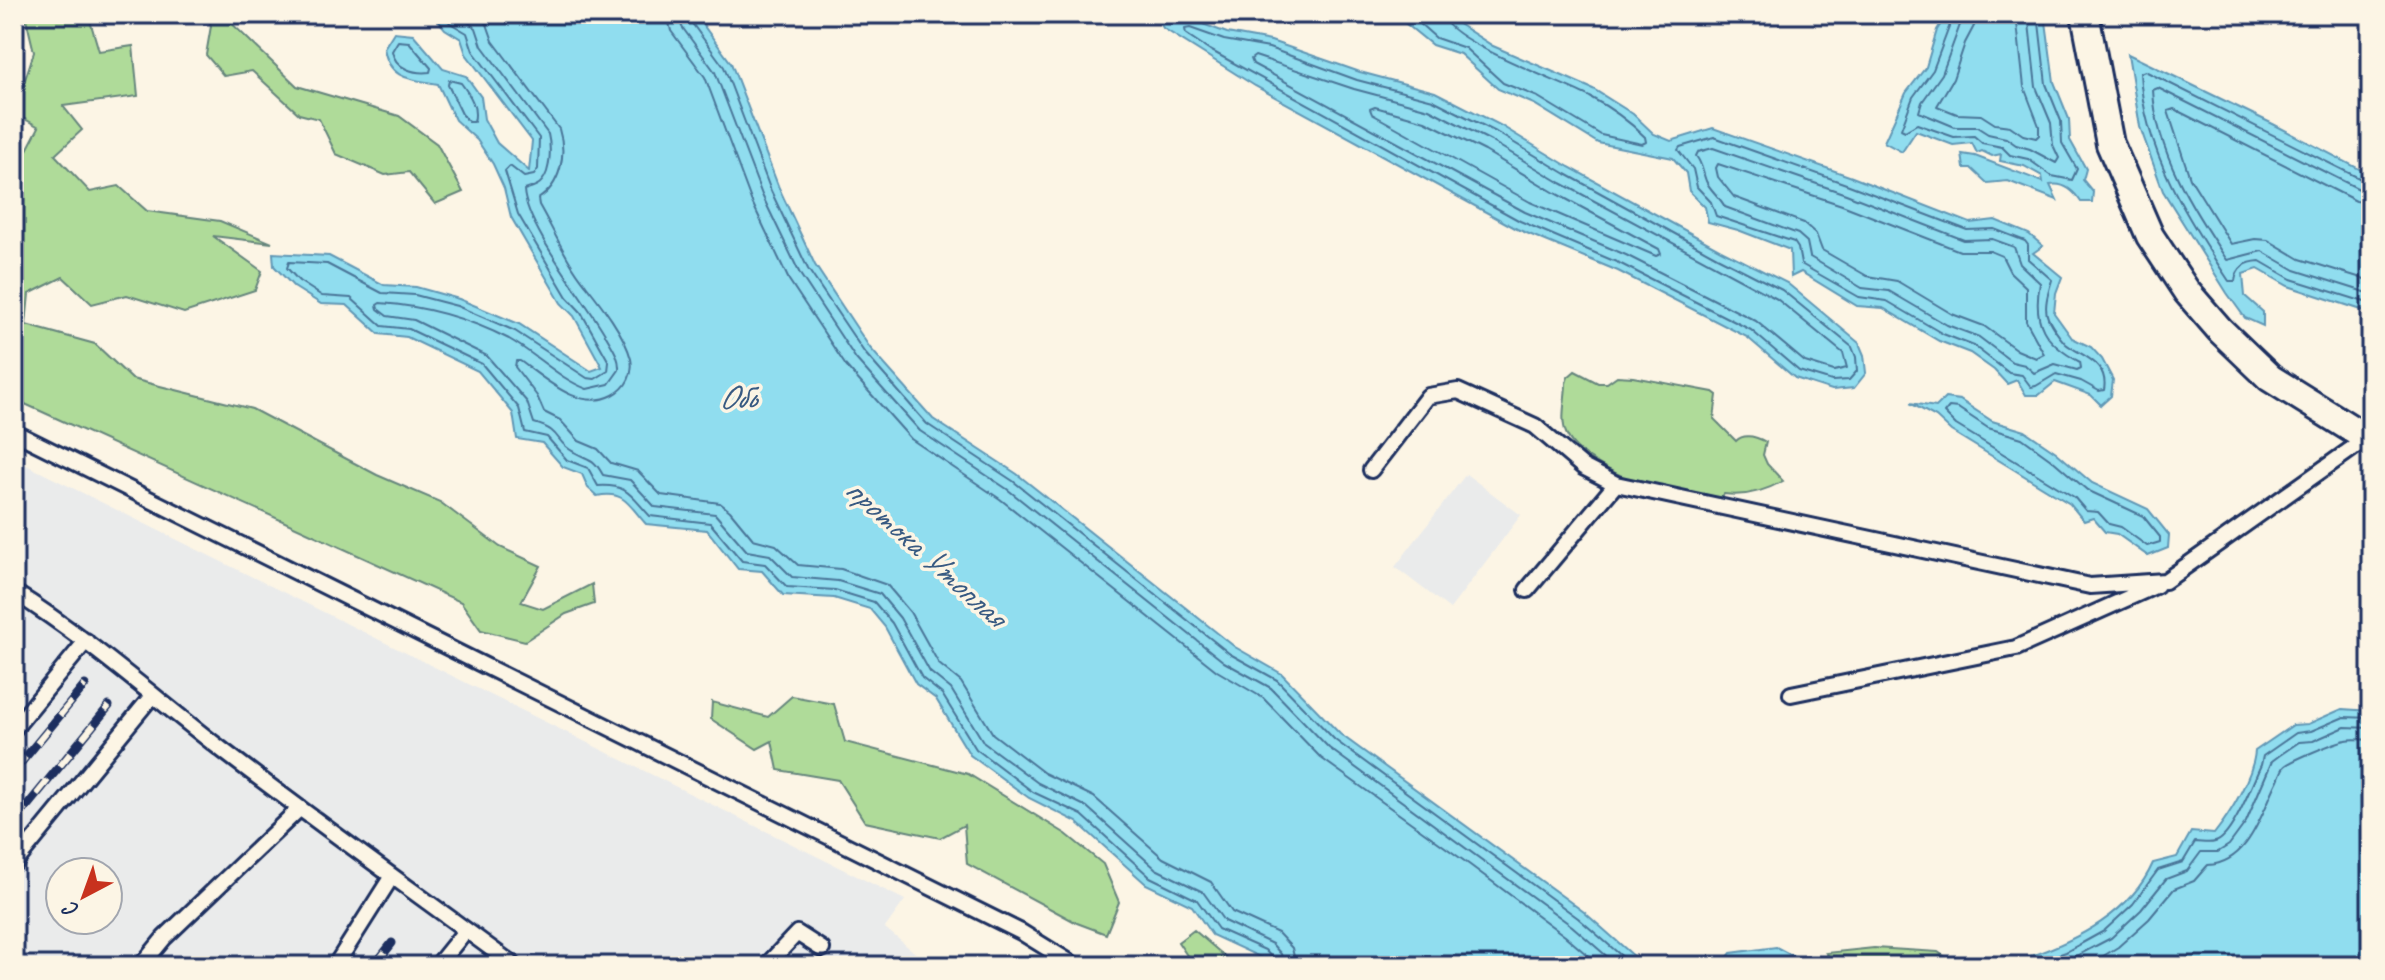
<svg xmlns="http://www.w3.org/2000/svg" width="2385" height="980" viewBox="0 0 2385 980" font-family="Caveat,sans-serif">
<rect width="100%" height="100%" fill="#fcf5e5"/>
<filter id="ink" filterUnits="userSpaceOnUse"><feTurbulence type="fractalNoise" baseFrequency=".0125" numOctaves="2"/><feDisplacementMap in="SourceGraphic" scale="16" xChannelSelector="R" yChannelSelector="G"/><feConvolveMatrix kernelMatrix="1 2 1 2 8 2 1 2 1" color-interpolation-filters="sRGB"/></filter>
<g filter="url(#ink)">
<!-- built -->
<path fill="#eaebeb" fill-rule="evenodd" d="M14 14H19L23 175H14Z
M14 459 905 900 885 928 931 966H14ZM60 872H108V920H60Z
M1466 474 1521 515 1450 609 1395 567Z"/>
<!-- green -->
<path fill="#afdb99" stroke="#65857c" stroke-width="2" d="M25 14H88L99 51 133 46 138 96 63 106 82 130 55 155 90 192 119 186 147 211 220 221 272 243 213 236 262 271 255 290 184 313 127 295 92 304 63 277 29 294 26 325 95 344 132 379 252 409 377 475 440 502 500 547 541 566 521 602 543 609 592 584 594 604 566 614 525 641 481 630 461 602 14 399V175L39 127 14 113 34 52Z
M207 14H222L297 86 399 116 437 144 463 192 435 204 409 172 385 175 336 154 319 119 299 114 252 71 224 76 206 55 211 26Z
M1575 371 1598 383H1607L1617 376 1633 377 1713 392 1717 395 1714 419 1736 441C1745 432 1757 437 1766 442L1763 455 1767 464 1783 481C1765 491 1745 497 1724 494L1722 497C1707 496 1693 498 1678 495 1647 488 1579 464 1566 433 1560 420 1566 397 1566 383L1568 377Z
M792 696 834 704 845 742 968 774 1066 834 1103 864 1119 902 1106 934 1077 923 967 864 964 825 940 838 865 822 838 780 778 770 772 741 757 749 711 719 712 702 768 717Z
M1194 930 1236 966H1194L1178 942Z
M1874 948 1938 952 1958 966H1837L1826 953Z"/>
<!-- water -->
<path fill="#90ddef" stroke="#6197b5" stroke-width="2" d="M433 14H695L731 63 779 188 815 265 870 348 933 419 1017 474 1235 647 1282 674 1340 734 1584 912 1645 966H1269L1260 957 1212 935 1192 906 1146 884 1077 822 1029 798 970 755 936 699 916 684 885 627 870 609 834 598 783 595 762 571 738 569 707 530 646 524C629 505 624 490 597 496L588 488 582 474 563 467 542 443 517 439 513 413 478 371 407 337 379 334 347 305 321 304 294 287 274 266 273 253 329 256 384 285 416 287 459 299 519 324 591 371 602 367 574 316 561 303 511 217 504 188 493 164 477 140 455 120 438 84C411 79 389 80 384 48L394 32 413 34 443 69 466 76 481 97 484 119 497 143 529 171 532 141 466 54 461 39 445 29Z
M1155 14 1181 16 1227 33 1271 41 1360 72 1435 92 1500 125 1569 167 1721 250 1787 283 1859 343 1864 355 1866 373 1854 388 1832 390 1795 378 1747 337 1618 271 1517 229 1255 86 1163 28Z
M1394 14H1443L1493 46 1593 89 1633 114 1654 134 1671 141 1713 128 1852 177 1970 223 1995 220 2029 234 2043 246 2033 253 2062 277 2056 293 2054 313 2072 338 2091 347 2102 359 2113 380 2111 396 2101 405 2091 395 2055 382 2039 395H2026L2017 380 2007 384 1994 370 1970 353 1939 341 1883 308 1857 306 1801 272 1791 277 1790 250 1738 230 1708 222 1705 207 1689 191 1686 173 1673 158 1598 143 1534 104 1498 89 1460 54 1432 45Z
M1947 14H2045L2054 82 2069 119 2070 140 2086 169 2083 180 2093 192 2092 202H2081C2074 191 2064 182 2050 185L2057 200 2008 181 1987 183 1971 168H1964L1962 154 1975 156 2043 182 2042 176 2024 166 2000 161 2001 154 1992 156 1982 151 1977 153 1972 143 1953 145 1916 131 1902 152 1884 142 1906 93 1926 67 1937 30Z
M2128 54 2273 124 2371 175V313L2288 286 2258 269 2243 274 2245 296 2263 312V326L2245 318 2227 293 2163 191 2140 127Z
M1945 398 1960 400 1992 421 2025 431 2056 452 2092 483 2148 509 2169 535 2168 548 2148 556 2117 534 2105 532 2093 518 2084 521 2070 504 1951 431 1936 417 1910 403 1936 407Z
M2342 709 2371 711V966H2027L2028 957C2077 940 2131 913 2153 863L2177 857 2191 832 2214 834C2230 814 2253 777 2255 751L2293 725 2308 724Z
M1776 947 1812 966H1721L1731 953Z"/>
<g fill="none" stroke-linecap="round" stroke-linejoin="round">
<!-- shore -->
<path stroke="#4a7598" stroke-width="2" d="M443 14 450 23 467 33 473 51 539 138 538 169 534 175 524 177 510 166 505 171 518 214 567 297 581 312 609 362 608 371 595 379 587 378 515 331 457 306 415 295 382 293 327 264 289 262 287 268 299 281 322 296 351 298 382 326 409 329 482 364 519 408 525 432 547 437 567 460 588 468 598 486C628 484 631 496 650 516L710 523 742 561 765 564 787 587 835 590 874 602 892 623 922 678 942 694 976 749 1033 792 1082 815 1150 877 1197 900 1218 929 1265 950 1273 959 1274 966
M456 14 476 28 482 46 548 134C551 146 551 171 542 181 538 187 530 188 524 190 526 228 586 300 606 336 612 347 620 357 619 370L609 384 587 389C558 378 536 354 509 339 468 318 425 306 380 303L377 305 378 309 387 316 414 320 487 356 527 402 534 423C563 431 554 442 574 452 590 461 593 457 603 475L630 480 655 507 715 514 747 551 770 555 792 577 838 581 880 594 900 618 930 672 951 689 984 743 1038 783 1087 807 1156 869 1203 892 1224 921 1272 944 1281 954 1284 966
M478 14 487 24 493 41 559 129C567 154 561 185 538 199L539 205C554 231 567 262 586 285 601 304 625 335 631 359 634 373 627 388 613 395 580 412 547 380 520 361H516L515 367 537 396 544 412 560 420 579 441 598 449 611 463 638 471 661 495 720 503 730 511 753 539 776 545 798 565 841 569 887 585 910 612 939 664 961 682 993 734 1044 773 1094 797 1163 858 1211 882 1232 912 1278 933 1292 948 1296 966
M667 14 671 31 705 77 751 200 789 280 846 366 911 439 1000 499 1217 671 1263 698 1321 758 1470 865 1565 936 1600 966
M679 14 682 27 715 72 762 195 800 274 856 359 920 431 1007 489 1224 662 1271 688 1329 748 1572 926 1618 966
M689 14 691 22 724 67 771 191 808 269 864 352 927 424 1013 481 1230 654 1277 680 1335 740 1578 918 1633 966
M1409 14 1436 38 1465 48 1503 83 1538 97 1601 135 1642 144 1646 142 1645 137C1629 121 1611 108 1590 97 1565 83 1445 41 1442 14
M1954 14 1933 70 1913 97 1901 129 1905 131 1917 124 1954 137 1974 136 1982 143 2002 147 2010 155 2028 159 2052 176 2072 180 2077 169 2062 143 2061 121 2046 84 2038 14
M1964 14 1942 74 1922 102 1919 112 1955 127H1977L1988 134 2006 138 2016 145 2030 149 2056 163 2059 158 2053 145 2051 123 2036 87 2028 14
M1976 14 1974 26 1965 43 1953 79 1937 106 1957 114 1981 115 1995 124 2010 126 2023 135 2036 138 2039 135V126L2024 87 2016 14
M1190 28 1224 40 1269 48 1357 80 1433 100 1496 132 1566 174 1717 257 1782 290 1852 347 1856 357 1857 371 1849 380 1832 381 1799 371 1751 330 1621 264 1520 221 1210 50 1186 34 1185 29Z
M398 41 409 42 431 68 430 72C415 74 395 69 392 51Z
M1255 56 1354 89 1429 109 1491 141 1561 183 1777 299 1843 353 1847 368 1834 371 1805 362 1756 321 1626 255 1525 212 1253 64 1251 59Z
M449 80 461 83C470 95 478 107 474 122H469L462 114 448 85Z
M1375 107 1425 121 1485 151 1555 193 1659 249 1661 254 1656 256 1530 202 1372 114 1370 109Z
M1714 137 1849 185 1967 230 1994 229 2025 241 2028 245V259L2052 280C2049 290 2043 307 2048 318 2051 325 2060 338 2066 344 2081 356 2109 362 2104 390L2099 391 2081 381 2056 374 2036 386 2031 387 2022 375 2009 373 1974 346 1943 334 1887 301 1859 297 1801 264 1798 248 1794 242 1716 216 1711 202 1697 187 1693 169 1678 150 1680 147Z
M1713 148 1846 194 1964 240 1992 239 2014 247 2020 264 2040 283C2032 323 2044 343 2080 362L2081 368 2077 370 2055 364 2034 373 2025 365 2012 362 1979 337 1947 325 1889 291 1862 288 1810 257 1807 242 1798 234 1725 207C1720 197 1710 190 1706 181 1702 171 1703 165 1696 156L1698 152Z
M1718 164 1842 205 1960 251H1990L2002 256 2010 272 2026 287V321L2044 354 2036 358 2017 350 1984 326 1952 314 1897 281 1867 276 1822 250 1816 234 1804 223 1734 197 1718 177 1716 168Z
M2371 181H2365L2145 71 2140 73C2144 151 2187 218 2229 281H2235C2237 267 2246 262 2260 261L2291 279 2371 304
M2371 191 2361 190 2158 88 2153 90C2156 152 2193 210 2227 260L2262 251 2295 270 2371 294
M2371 203 2356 201 2174 109 2168 111 2190 178 2231 244 2255 239 2268 240 2300 259 2371 281
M1949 407 1958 408 1988 428 2022 438 2051 459 2087 490 2143 516 2160 537V542L2147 546 2121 527 2109 524 2098 512 2086 511 2074 497 1956 425 1944 413Z
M2035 966 2037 962 2066 952 2104 931 2133 904 2158 870 2183 862 2195 842C2201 842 2209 844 2215 842 2232 839 2253 781 2261 765L2263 756 2296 733 2311 731 2344 717 2371 718
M2057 966 2111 938 2141 910 2166 879 2187 871 2201 852H2218L2229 845 2246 822 2272 761 2280 755 2299 742 2313 741 2345 727 2371 728
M2087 966 2118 947 2149 919 2174 889 2194 881 2208 865C2248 863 2261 815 2276 784 2279 779 2281 771 2284 767 2289 761 2336 742 2346 740 2354 738 2363 740 2371 740"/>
<!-- service casing -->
<g stroke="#1b2f5e" stroke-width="20">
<path id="service" d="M14 432 1021 932 1076 966
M1371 470 1428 396 1458 391 1535 426 1583 467 1616 484 2090 586 2165 581 2367 438
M1527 590 1616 484
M14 592C86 637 150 694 217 746 315 821 416 893 515 966
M1791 694 2016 648 2157 585
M14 729 86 641
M14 864 152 696
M141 966 164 938 299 809
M335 966 392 876
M437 966 466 930
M766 966 797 933 822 949"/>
</g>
<!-- minor casing -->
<g stroke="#1b2f5e" stroke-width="32">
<path id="minor" d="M2085 14 2110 144 2150 236 2187 292 2220 330 2270 378 2371 441"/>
</g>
<!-- service -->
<use href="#service" stroke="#fcf5e5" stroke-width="14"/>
<!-- minor -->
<use href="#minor" stroke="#fcf5e5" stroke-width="26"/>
<!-- rail casing -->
<g stroke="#1b2f5e" stroke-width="9">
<path id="rail" d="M14 771 85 685
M14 822 109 706
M374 966 392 943
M415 966 416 964"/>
</g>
<!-- rail -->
<use href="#rail" stroke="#fcf5e5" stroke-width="6" stroke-dasharray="18" stroke-linecap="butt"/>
</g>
</g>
<g text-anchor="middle" stroke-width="7" stroke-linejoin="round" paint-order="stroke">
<!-- water labels -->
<g font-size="34" font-style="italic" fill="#385a82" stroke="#fcf5e5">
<text x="737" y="408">Обь</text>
<text transform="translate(926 551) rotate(42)" y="12">протока Утоплая</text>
</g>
</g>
<!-- margin -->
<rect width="2385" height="980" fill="none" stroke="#fcf5e5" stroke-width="48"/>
<rect x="24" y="24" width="2337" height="932" fill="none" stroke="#1b2f5e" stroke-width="3" filter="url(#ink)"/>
<!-- north arrow -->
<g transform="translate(84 896) rotate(221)"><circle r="38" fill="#fcf5e5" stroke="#a2a6af" stroke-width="2"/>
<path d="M0-6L14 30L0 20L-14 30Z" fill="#c8321e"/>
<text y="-12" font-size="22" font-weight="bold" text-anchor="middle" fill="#1b2f5e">С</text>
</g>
</svg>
